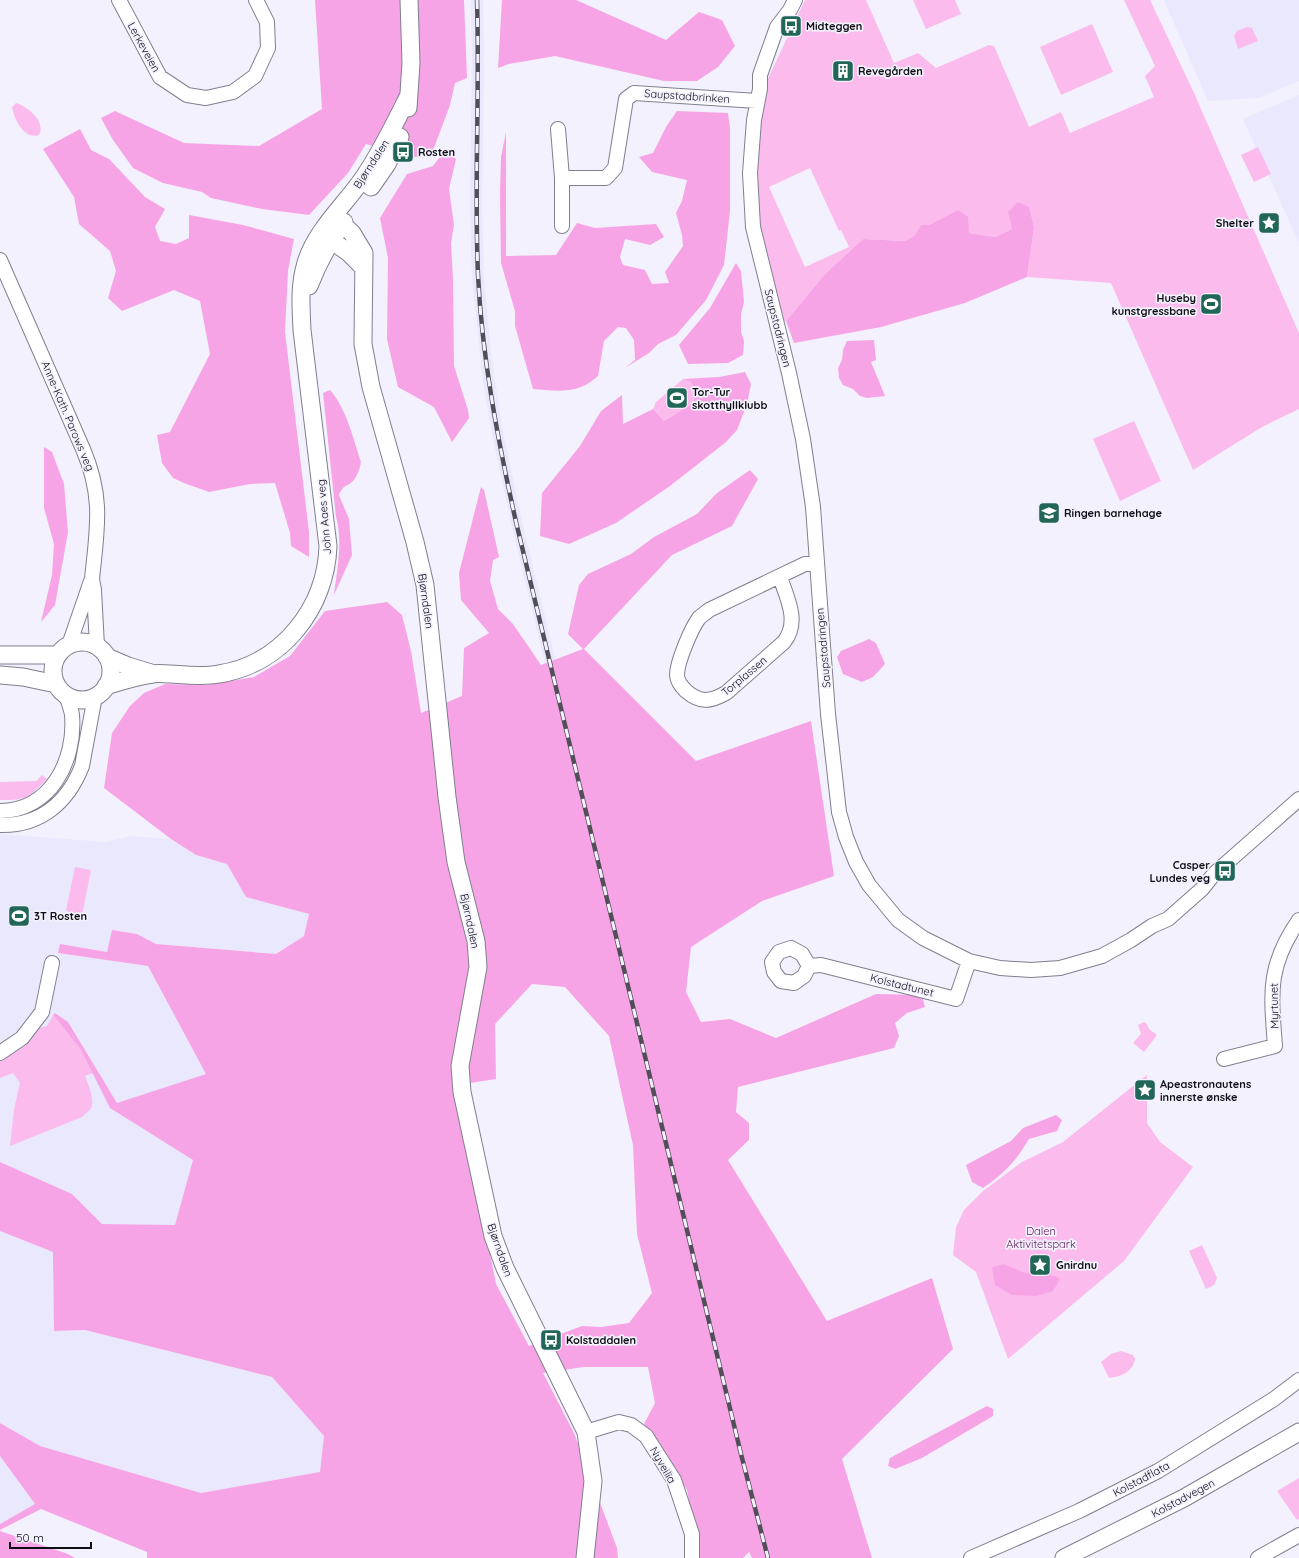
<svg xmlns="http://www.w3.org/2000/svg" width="1299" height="1558" viewBox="0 0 1299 1558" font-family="Quicksand,sans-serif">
<rect width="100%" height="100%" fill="#f2f1fd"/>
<!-- built -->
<path fill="#e9e8fd" d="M471 0H483L484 62 482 205 484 276 491 354 503 432 522 521 747 1453 736 1456 511 523 492 434 483 383 472 277 470 205 472 62Z
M1164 0H1299V81L1259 98 1208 101Z
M1299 95V243L1243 119Z
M0 834 105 842 132 836 171 839 196 855 227 864 246 897 309 914 304 936 276 954 156 944 137 934 112 930 107 952 60 944 58 953 148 966 207 1074 117 1103 68 1022 110 1108 193 1160 175 1225 102 1224 72 1194 0 1162Z
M0 1231 53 1252 54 1331 85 1330 272 1377 324 1436 320 1473 201 1493 40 1446 0 1423Z
M0 1456 35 1504 0 1524Z"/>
<!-- green -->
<path fill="#fbbbed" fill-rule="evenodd" d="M805 0H866L894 63 918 53 936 68 989 45 994 46 1029 127 1061 112 1070 133 1154 97 1145 76 1155 66 1124 0H1150L1194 93 1299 333V409L1262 427 1193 470 1111 283 1027 277 1034 228 1012 229 995 237 969 233 958 210 929 225H921L914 236 905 241 863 239 825 274 786 321 776 320 756 227 755 106ZM810 168 839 231 841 230 849 247 805 267 769 187Z
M913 0H955L961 14 926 29Z
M1092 24 1113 72 1061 95 1040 47Z
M1247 27 1252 28 1258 41 1238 49 1234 36 1237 31Z
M16 103C28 107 46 121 39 135 24 140 14 119 12 107Z
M1258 147 1271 174 1254 182 1241 155Z
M683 379 691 382 696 394 692 404 664 421 653 409 656 402Z
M1134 421 1161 481 1120 501 1093 439Z
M42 775 47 779C28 798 28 800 0 800V782L36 781Z
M75 867 91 870 82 916 73 915 66 910Z
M53 1015 81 1050 93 1073 85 1076C88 1084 95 1099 91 1108 89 1111 85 1114 82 1117L10 1146 14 1109 20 1083 13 1073 0 1078V1061L14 1053 39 1028 47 1026Z
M1144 1022 1147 1024 1149 1029 1157 1035 1144 1052 1133 1043 1141 1034 1138 1025Z
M1147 1075V1123L1160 1142 1193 1167 1124 1261 1008 1359 976 1272 953 1255 956 1227 964 1210 983 1191 1022 1162 1063 1142Z
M1202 1245 1217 1278 1214 1285 1206 1289 1189 1251Z
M1121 1351 1133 1355 1135 1359C1133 1372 1120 1377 1109 1378L1101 1362 1111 1354Z
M1299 1478V1519L1297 1520 1277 1491Z"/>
<!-- forest -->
<path fill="#f7a4e6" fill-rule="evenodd" d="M315 0H464L467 78 455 83 450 105 431 156 411 157 366 144 348 173 309 215 262 209 211 198 202 192 163 183 133 168 113 140 101 118 115 111 184 143 259 146 322 109Z
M502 0H576L666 40 699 12 722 20 735 46 718 67 697 81H664L555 56 509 64 498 68Z
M677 111 728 113 730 128V211L724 265 706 300 676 335 658 344 649 353 625 368 635 360 634 340 626 328 618 327 604 341 598 376C593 380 587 385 581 387 567 393 548 390 533 389L515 326V311L501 263 500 194 501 157 506 132V256L556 255 577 223 595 228 656 224 664 237 650 245 625 239 620 257 623 265 645 270 652 284 669 283 665 272 683 246 682 235 676 213 682 201 687 180 652 172 639 157 653 153 666 127Z
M80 129 91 150 109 159 145 197 165 209 155 227 160 241 176 244 189 238V215L243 225 294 239 288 271 285 332 309 532V557L291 546 290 533 275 483 250 484 209 492 184 483 173 478 162 463 157 435 170 432 210 354 200 301 174 290 122 311 108 298 116 271 110 251 79 224 74 197 43 149Z
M446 149 456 159 449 189 454 225 451 243 453 279 454 366 468 410 469 418 452 442 434 407 398 387 387 339 388 258 380 218 407 174 433 166Z
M1018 202 1029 207 1034 228 1027 277 965 303 881 327 794 343 786 321 825 274 863 239 905 241 914 236 921 225H929L958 210 968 217 969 233 995 237 1012 229 1008 212Z
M736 263 741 271 744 302 741 314V332L744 341 743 355 728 363 688 364 679 345 710 308Z
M874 340 876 360 871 362 885 396 867 398 860 396 853 389 843 385 839 378 838 368 842 360 843 350 847 341Z
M745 372 751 384 747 404 737 430 726 442 670 486 616 523 569 544 540 536 542 493 580 446 601 411 622 395 623 424 653 409 664 421 692 404 696 394 691 382 683 379 719 377Z
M330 390C347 410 353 438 361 462 360 468 357 477 353 481 345 488 344 484 339 495L349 519 352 555 334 595C337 571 343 540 336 517L323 393Z
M44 447 52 452 64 484 68 532 55 605 41 622 52 575 54 544 44 508Z
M750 470 758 479 732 526 672 555 584 649 696 761 811 721 834 876 762 901 691 947 686 992 701 1022 730 1019 776 1038 876 994 922 995 925 1007 907 1013 895 1023 899 1036 894 1048 738 1087 736 1112 749 1123V1140L728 1160 827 1321 932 1278 953 1349 842 1459 872 1558H752L749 1552 743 1558H699L687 1490 644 1424 655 1403 648 1367H584L543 1373 574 1433 617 1548 618 1558H147V1552L41 1509 0 1530V1524L35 1504 0 1456V1423L40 1446 201 1493 320 1472 324 1436 272 1377 85 1330 54 1331 53 1252 0 1231V1162L72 1194 102 1224 175 1225 193 1160 110 1108 81 1050 53 1015 55 1013 68 1022 117 1103 206 1074 148 966 58 953 60 944 107 952 112 930 137 934 156 944 276 954 304 936 309 914 246 897 227 864 196 855 171 839 104 788 112 733 130 706 144 693 165 684 207 685 254 677 290 656 325 611 387 602 402 615 411 651 421 713 462 696 464 648 489 633 461 600 459 573 481 487 484 490 499 557 493 560 490 581 498 609 513 624 541 665 583 649 568 634 579 585 588 574 631 554 654 537 697 514 717 493ZM532 984 565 987 609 1036 633 1145 637 1234 652 1293 629 1323 601 1327 582 1326 529 1346 496 1284 457 1085 496 1079 495 1024Z
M869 639 876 643 885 664 873 677 862 682 843 674 837 657 841 651Z
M1056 1115 1062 1120 1057 1131 1029 1139C1016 1161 1005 1173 983 1188L972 1182 966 1165 1011 1141 1023 1128Z
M1004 1264 1025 1273 1055 1276 1060 1279 1053 1291 1036 1296 1012 1295 995 1285 992 1267Z
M987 1406 993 1409V1416L922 1458 895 1469 888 1466 890 1458Z
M0 1531 68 1554 75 1558H0Z"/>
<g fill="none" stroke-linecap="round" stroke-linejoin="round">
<!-- minor casing -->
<g stroke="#807f8f" stroke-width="16">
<path id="minor" d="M119 0 160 77 187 95 206 98 233 92 255 76 268 48 267 22 256 0
M795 0 790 10 777 27 760 75V89L754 120 750 173 753 227 789 373 803 439 813 507 828 714 839 812 846 837 856 862 869 885 898 920 923 938 969 961 1000 968 1031 970 1060 968 1102 956 1131 940 1152 926 1168 919 1202 889 1214 874 1299 799
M558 129 562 178V226
M562 178H606L615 168 626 99 634 93 757 101
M0 260 83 449C104 498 97 529 92 579L94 590 97 646
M780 577C787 598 800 622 784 642L726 693C710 702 700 703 686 691 682 687 677 681 677 675 677 662 691 629 699 618 702 615 706 613 709 610L805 564H817
M69 645 91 581
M0 811C50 811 76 761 72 715 71 708 68 701 66 695
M0 825C41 826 68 802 82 766L95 696
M809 966 804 976 794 983 781 981 774 972 772 962 779 952 791 948 802 954 809 966 821 965 956 999 969 961
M0 1053 22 1038 42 1012 52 963
M1224 1059 1275 1046C1271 993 1267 966 1299 920
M586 1432 619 1422 631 1425 646 1436 674 1480 692 1534V1558
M971 1558 1079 1511 1158 1471 1274 1399 1299 1380
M1258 1558 1299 1535"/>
</g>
<!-- major casing -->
<g stroke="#807f8f" stroke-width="19">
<path id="major" d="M408 108 411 63 409 0
M371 187 387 164 400 137
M327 226 342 224 352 233 364 253 363 344 371 387 415 542 425 585 447 797 456 862 476 941 478 967 460 1066 462 1092 493 1236 505 1268 586 1432 593 1481 585 1558
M328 230 331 240 349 253 364 268
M309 286C318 263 329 242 344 222
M53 671a29 29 0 1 1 58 0a29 29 0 1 1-58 0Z
M0 655H58
M107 657 128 666 151 673
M0 675 23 677 56 684
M106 686C121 681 137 676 153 674 158 673 165 674 171 674 187 675 203 677 219 674 282 664 326 608 328 546L302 330C301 306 299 286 306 263 315 231 345 205 364 177 381 152 394 125 408 97
M1064 1558 1184 1498 1299 1432"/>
</g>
<!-- minor -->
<use href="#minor" stroke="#fff" stroke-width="14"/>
<!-- major -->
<use href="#major" stroke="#fff" stroke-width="17"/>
<!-- rail casing -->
<g stroke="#504f57" stroke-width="4.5">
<path id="rail" d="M477 0C480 92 474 183 478 275 482 358 498 441 516 522L741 1454 768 1558"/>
</g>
<!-- rail -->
<use href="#rail" stroke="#f2f1fd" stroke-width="3" stroke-dasharray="9" stroke-linecap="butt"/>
</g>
<!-- icons -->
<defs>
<g id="bus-square" transform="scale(1.15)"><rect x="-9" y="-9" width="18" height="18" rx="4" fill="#226657" stroke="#f2f1fd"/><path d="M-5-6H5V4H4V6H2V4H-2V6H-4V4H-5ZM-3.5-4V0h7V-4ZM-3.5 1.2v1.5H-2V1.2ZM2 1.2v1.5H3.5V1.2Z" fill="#fff"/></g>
<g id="building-square" transform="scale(1.15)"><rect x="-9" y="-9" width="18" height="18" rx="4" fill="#226657" stroke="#f2f1fd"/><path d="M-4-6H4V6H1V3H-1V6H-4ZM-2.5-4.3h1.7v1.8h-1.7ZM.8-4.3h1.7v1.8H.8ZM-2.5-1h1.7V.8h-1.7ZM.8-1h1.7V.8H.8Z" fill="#fff"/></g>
<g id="sight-square" transform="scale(1.15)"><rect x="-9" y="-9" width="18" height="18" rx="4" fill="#226657" stroke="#f2f1fd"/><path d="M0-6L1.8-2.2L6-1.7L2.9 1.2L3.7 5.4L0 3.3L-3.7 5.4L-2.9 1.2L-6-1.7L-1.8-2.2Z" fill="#fff"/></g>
<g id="stadium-square" transform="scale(1.15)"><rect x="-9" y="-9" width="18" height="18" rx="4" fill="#226657" stroke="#f2f1fd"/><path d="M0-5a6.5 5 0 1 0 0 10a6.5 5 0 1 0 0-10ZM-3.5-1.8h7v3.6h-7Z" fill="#fff"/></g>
<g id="school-square" transform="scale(1.15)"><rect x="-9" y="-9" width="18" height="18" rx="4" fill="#226657" stroke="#f2f1fd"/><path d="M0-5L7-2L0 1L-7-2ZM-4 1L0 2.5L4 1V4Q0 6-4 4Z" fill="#fff"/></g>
</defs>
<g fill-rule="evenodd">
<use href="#bus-square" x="791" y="26"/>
<use href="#building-square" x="843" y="71"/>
<use href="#bus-square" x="403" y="152"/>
<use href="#sight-square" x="1269" y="223"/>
<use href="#stadium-square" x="1211" y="304"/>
<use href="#stadium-square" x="677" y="398"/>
<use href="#school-square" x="1049" y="513"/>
<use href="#bus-square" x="1225" y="871"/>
<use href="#stadium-square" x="19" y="916"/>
<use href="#sight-square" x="1145" y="1090"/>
<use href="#sight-square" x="1040" y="1265"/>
<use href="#bus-square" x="551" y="1340"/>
</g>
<g text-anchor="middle" stroke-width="3.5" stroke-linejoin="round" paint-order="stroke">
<!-- poi labels -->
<g font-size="11" font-weight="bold" fill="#0f0e14" stroke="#f2f1fd" text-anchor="start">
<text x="806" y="30">Midteggen</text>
<text x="858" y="75">Revegården</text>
<text x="418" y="156">Rosten</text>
<text x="1254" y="227" text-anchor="end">Shelter</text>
<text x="1196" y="302" text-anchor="end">Huseby<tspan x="1196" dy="13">kunstgressbane</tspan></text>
<text x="692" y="396">Tor-Tur<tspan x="692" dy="13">skotthyllklubb</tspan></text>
<text x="1064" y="517">Ringen barnehage</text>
<text x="1210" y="869" text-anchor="end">Casper<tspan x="1210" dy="13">Lundes veg</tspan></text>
<text x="34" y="920">3T Rosten</text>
<text x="1160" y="1088">Apeastronautens<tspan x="1160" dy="13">innerste ønske</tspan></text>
<text x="1056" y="1269">Gnirdnu</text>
<text x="566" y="1344">Kolstaddalen</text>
</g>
<!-- street labels -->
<g font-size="11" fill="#0f0e14" stroke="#f2f1fd">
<text transform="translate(144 47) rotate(61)" y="4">Lerkeveien</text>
<text transform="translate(687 96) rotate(4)" y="4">Saupstadbrinken</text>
<text transform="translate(371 164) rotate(-57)" y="4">Bjørndalen</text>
<text transform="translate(778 328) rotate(76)" y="4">Saupstadringen</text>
<text transform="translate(68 416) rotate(67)" y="4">Anne-Kath. Parows veg</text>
<text transform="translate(324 517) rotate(-95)" y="4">John Aaes veg</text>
<text transform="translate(426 601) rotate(82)" y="4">Bjørndalen</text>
<text transform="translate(823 648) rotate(-95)" y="4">Saupstadringen</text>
<text transform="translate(744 676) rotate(-40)" y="4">Torplassen</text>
<text transform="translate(470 921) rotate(78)" y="4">Bjørndalen</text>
<text transform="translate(902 985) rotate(14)" y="4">Kolstadtunet</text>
<text transform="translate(1274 1006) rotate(-91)" y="4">Myrtunet</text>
<text transform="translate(500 1250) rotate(71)" y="4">Bjørndalen</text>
<text transform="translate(663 1465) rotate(60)" y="4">Nyveilia</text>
<text transform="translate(1141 1479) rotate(-28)" y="4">Kolstadflata</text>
<text transform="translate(1183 1498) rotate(-28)" y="4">Kolstadvegen</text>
</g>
<!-- park labels -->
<g font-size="11" fill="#5d1553" stroke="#f2f1fd">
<text x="1041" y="1235">Dalen<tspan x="1041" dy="13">Aktivitetspark</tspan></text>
</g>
</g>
<!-- scale -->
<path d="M10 1542v6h81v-6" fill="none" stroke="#0f0e14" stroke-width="2"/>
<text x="16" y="1542" font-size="12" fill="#0f0e14" stroke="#f2f1fd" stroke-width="3" paint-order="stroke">50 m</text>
</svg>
